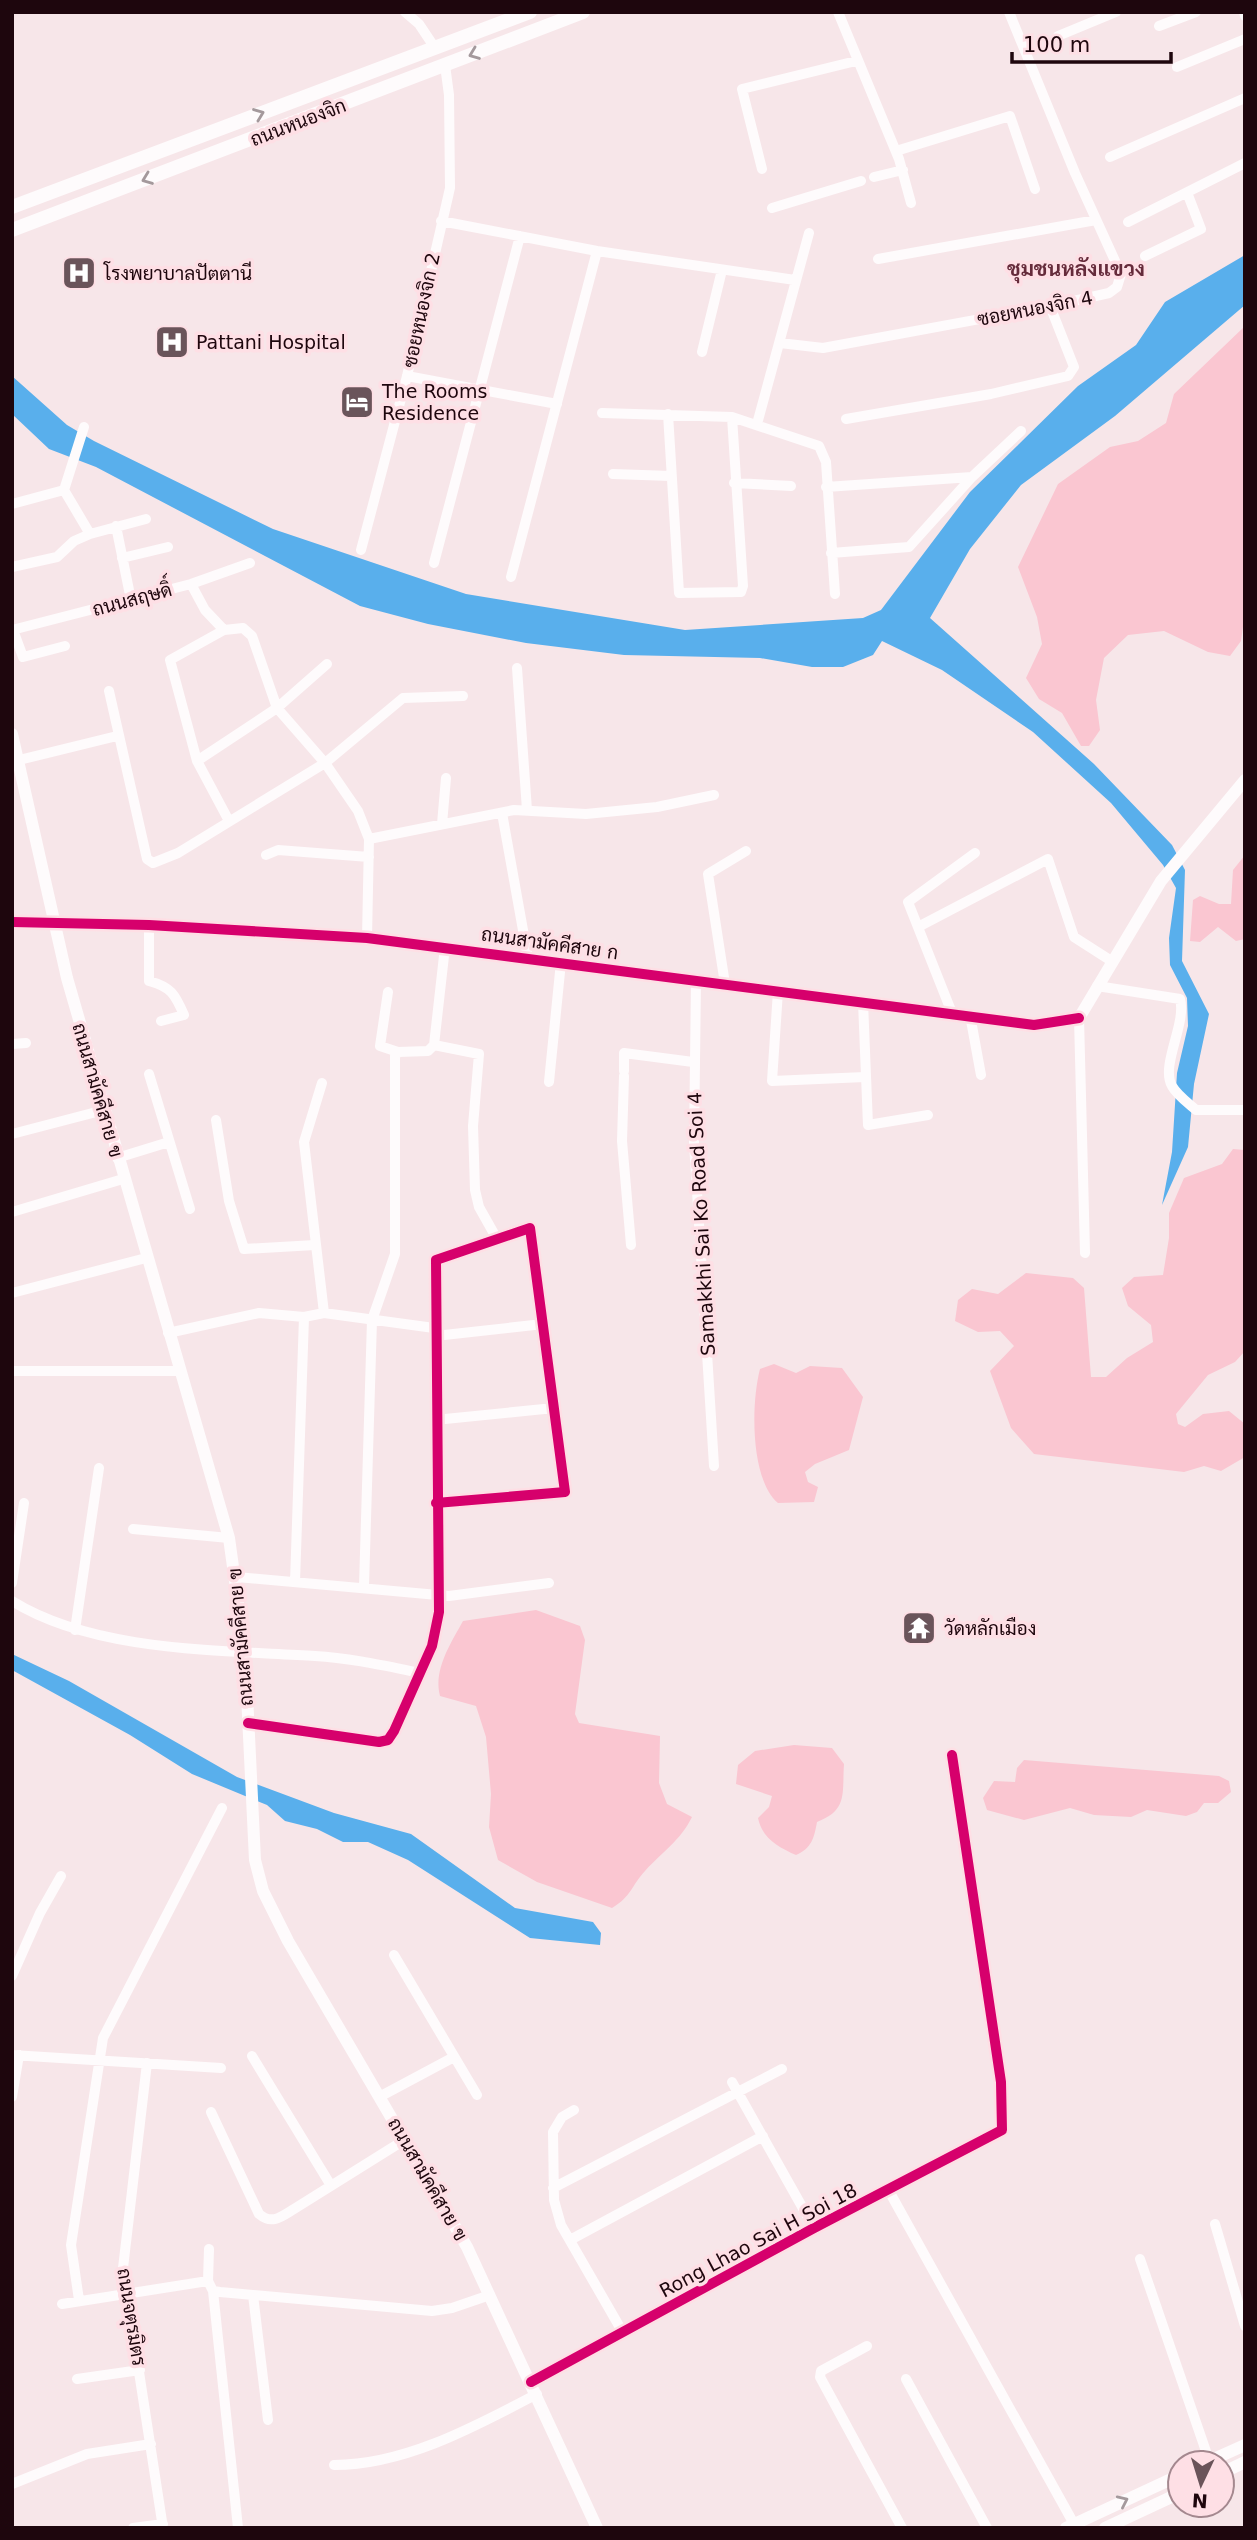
<svg xmlns="http://www.w3.org/2000/svg" width="1257" height="2540" viewBox="0 0 1257 2540" font-family="'DejaVu Sans',Sarabun,sans-serif">
<rect width="100%" height="100%" fill="#f7e6e9"/>
<!-- green -->
<path fill="#fac6d1" d="M1245 326V612L1241 641 1230 656 1208 652 1164 631 1128 635 1104 658 1096 700 1100 730 1089 746H1081L1062 713 1039 699 1026 678 1042 644 1037 617 1018 567 1058 484 1110 447 1138 441 1166 423 1174 394Z
M1245 855V939L1236 941 1218 927 1200 942 1190 941 1193 900 1200 896 1219 904H1231L1233 870Z
M1233 1149 1245 1150V1351L1235 1362 1208 1375 1176 1414 1178 1424 1185 1427 1203 1414 1229 1411 1245 1424V1457L1221 1471 1204 1466 1184 1472 1034 1454 1011 1428 990 1371 1014 1346 1000 1331 978 1332 955 1321 958 1300 972 1289 998 1294 1026 1273 1073 1278 1084 1288 1091 1377H1106L1127 1358 1153 1342 1151 1325 1128 1306 1122 1288 1134 1277 1163 1275 1169 1238V1213L1184 1178 1222 1164Z
M774 1364 796 1373 810 1366 842 1368 863 1397 849 1450 815 1464 805 1472 808 1482 818 1487 814 1502 778 1503C750 1479 751 1403 760 1369Z
M536 1610 580 1626 585 1640 575 1714 579 1723 660 1736 659 1783 667 1804 692 1817C680 1841 663 1851 645 1871 631 1886 632 1896 612 1908L537 1882 498 1860 489 1827 491 1794 486 1737 476 1706 440 1696C433 1670 451 1643 463 1621Z
M794 1745 832 1748 844 1764C842 1794 848 1810 817 1822 814 1838 812 1848 796 1855 778 1847 762 1838 758 1818L769 1807 772 1796 736 1784 738 1765 755 1751Z
M1024 1760 1219 1776 1229 1781 1231 1792 1218 1803H1204L1197 1812 1186 1816 1147 1810 1131 1817 1094 1815 1070 1808 1024 1820 987 1810 983 1798 994 1781 1015 1782 1017 1768Z"/>
<!-- water -->
<path fill="#59afec" d="M1245 255V305L1115 416 1021 485 970 549 930 618 1094 764 1172 845 1185 870 1182 961 1209 1014 1194 1084 1188 1147 1162 1205 1172 1152 1177 1073 1188 1026 1187 998 1170 965 1169 938 1176 888 1163 865 1111 803 1033 732 942 670 882 641 873 655 843 667H812L760 658 624 655 526 643 428 624 360 606 96 467 49 449 12 414V376L67 425 94 441 273 529 466 594 685 630 863 618 881 610 970 492 1019 444 1078 386 1136 345 1165 302Z
M12 1654 69 1681 237 1777 334 1813 411 1834 515 1908 593 1922 601 1933 600 1945 530 1938 408 1860 368 1842H343L317 1829 285 1821 267 1805 192 1774 130 1735 12 1670Z"/>
<g fill="none" stroke-linecap="round" stroke-linejoin="round">
<!-- street -->
<path stroke="#fefbfc" stroke-width="10" d="M405 12 419 24 435 48
M838 12 899 159 911 203
M1244 12 1245 16
M1159 26 1196 12
M1058 36 1116 12
M1177 67 1245 39
M896 151 1010 116 1035 189
M1110 157 1245 98
M762 169 742 89 856 61
M874 177 903 170
M772 208 861 181
M441 221 597 251 795 280
M1128 222 1245 163
M1145 256 1201 229 1188 195
M878 259 1096 220
M780 343 823 348 1056 305 1109 293 1117 287 1121 274 1075 173 1009 12
M702 352 722 270
M407 376 557 404
M602 413 732 417 819 446 826 462 835 594
M668 414 679 593 741 592 743 586 732 417
M846 419 991 394 1068 376 1074 367 1050 306
M757 424 809 233
M613 474 671 476
M734 483 791 486
M826 487 972 477
M12 504 64 490
M116 526 131 600
M90 534 146 519
M361 550 407 376 450 188 449 95 445 65
M831 553 909 547 972 477 1021 431
M122 558 168 547
M434 563 520 236
M12 567 57 557 74 541 90 534 64 490 84 427
M511 577 597 251
M191 584 205 610 224 630 243 628 252 636 277 708 325 763 358 811 369 839 367 938
M12 630 191 584 250 563
M13 630 23 657 65 646
M224 630 170 660 197 761 229 821
M517 668 527 810
M109 691 147 859 153 863 178 853 325 763 403 698 463 696
M19 760 117 736
M197 761 277 708 327 664
M502 813 528 958
M442 824 446 778
M369 839 514 810 586 814 657 807 714 795
M266 855 278 850 369 857
M149 925V981C171 987 175 994 184 1015L161 1021
M918 927 1048 859 1074 937 1113 962
M696 981 694 1143 714 1466
M725 984 708 874 746 851
M1097 986 1180 999C1187 1023 1160 1066 1172 1086 1177 1095 1188 1103 1196 1110H1245
M778 991 772 1081 865 1077
M388 992 380 1046 398 1052
M863 1002 868 1125 928 1115
M952 1013 908 902 975 853
M970 1015 981 1075
M1079 1018 1085 1253
M12 1044 26 1043
M434 1045 445 947
M624 1071V1053L693 1062
M149 1074 190 1209
M624 1076 622 1141 631 1245
M549 1082 561 962
M322 1083 304 1142 324 1313
M216 1120 229 1201 244 1249 315 1245
M12 1134 104 1110
M117 1158 169 1142
M12 1212 123 1179
M12 1293 146 1258
M168 1333 259 1313 304 1317 324 1313 434 1328
M435 1336 543 1324
M12 1371H179
M435 1420 554 1408
M133 1529 229 1538
M237 1577 449 1596 549 1583
M295 1582 304 1317
M12 1583 24 1503
M364 1586 372 1320 395 1254V1056L398 1052 428 1051 434 1045 479 1054 473 1126 475 1190 479 1207 497 1239
M12 1601C94 1652 220 1650 315 1656 351 1658 386 1666 421 1673
M75 1630 99 1468
M248 1723 379 1742 388 1740 394 1731 432 1646 439 1612 436 1260 530 1228 565 1492 436 1503
M394 1955 477 2095
M12 1976 40 1913 61 1876
M12 2055 221 2068
M252 2056 330 2184
M147 2063 123 2268 163 2528
M732 2082 814 2228
M381 2096 454 2057
M12 2097 19 2055
M574 2110 562 2117 553 2132 554 2200 561 2225 622 2331
M211 2112 259 2214C272 2225 281 2217 294 2209L406 2139
M553 2188 782 2069
M889 2191 1074 2524
M1215 2224 1245 2326
M570 2240 763 2136
M209 2249 208 2281 213 2291 220 2292 432 2311 452 2308 490 2295
M1140 2259 1210 2463
M213 2291 238 2528
M253 2295 268 2420
M79 2300 71 2245 103 2038 222 1808
M62 2304 208 2281
M867 2346 821 2371 820 2377 902 2528
M77 2379 140 2370
M906 2379 987 2528
M531 2382 814 2228 1002 2130 1001 2082 952 1755
M334 2465C405 2465 476 2426 537 2394
M12 2484 87 2454 151 2444
M133 2528 163 2524"/>
<!-- secondary -->
<path stroke="#fefbfc" stroke-width="12" d="M12 734 67 978 229 1538 245 1653 255 1860 263 1891 288 1941 467 2247 597 2528
M12 922 149 925 367 938 1034 1025 1079 1018 1161 881 1245 780
M1205 2463 1245 2445
M1222 2473 1245 2462
M1066 2528 1180 2475
M1105 2528 1180 2493"/>
<!-- primary -->
<path stroke="#fefbfc" stroke-width="14" d="M12 207 530 12
M12 230 583 12"/>
<!-- cycleway casing -->
<g stroke="#fedfe5" stroke-width="15">
<path id="cycleway" d="M12 922 149 925 367 938 1034 1025 1079 1018
M248 1723 379 1742 388 1740 394 1731 432 1646 439 1612 436 1260 530 1228 565 1492 436 1503
M531 2382 814 2228 1002 2130 1001 2082 952 1755"/>
</g>
<!-- cycleway -->
<use href="#cycleway" stroke="#d6006c" stroke-width="10"/>
</g>
<!-- one-way arrows -->
<defs><path id="oneway-chevron" d="M-2-3.5L2.5 0L-2 3.5" fill="none" stroke-width="1.6" stroke-linecap="round" stroke-linejoin="round" transform="scale(1.75)"/></defs>
<g stroke="#a4999c">
<use href="#oneway-chevron" transform="translate(474 54) rotate(159)"/>
<use href="#oneway-chevron" transform="translate(259 114) rotate(-21)"/>
<use href="#oneway-chevron" transform="translate(147 179) rotate(159)"/>
<use href="#oneway-chevron" transform="translate(1123 2501) rotate(-25)"/>
</g>
<!-- icons -->
<defs>
<g id="hospital-square" transform="scale(1.75)"><rect x="-9" y="-9" width="18" height="18" rx="4" fill="#6a545a" stroke="#fedfe5"/><path d="M-5-5h3v3.5h4V-5h3V5h-3V1.5h-4V5h-3Z" fill="#fff"/></g>
<g id="hotel-square" transform="scale(1.75)"><rect x="-9" y="-9" width="18" height="18" rx="4" fill="#6a545a" stroke="#fedfe5"/><path d="M-6-4.5h1.5V1H6V5H4.5V3h-9V5H-6ZM-4 0a1.8 1.8 0 1 1 3.6 0ZM.5 0V-2.5h3Q6-2.5 6 0Z" fill="#fff"/></g>
<g id="temple-square" transform="scale(1.75)"><rect x="-9" y="-9" width="18" height="18" rx="4" fill="#6a545a" stroke="#fedfe5"/><path d="M0-6L5-2H3V0L6.5 2.5H4V6H1.5V3h-3V6H-4V2.5H-6.5L-3 0V-2H-5Z" fill="#fff"/></g>
</defs>
<g fill-rule="evenodd">
<use href="#hospital-square" x="79" y="273"/>
<use href="#hospital-square" x="172" y="342"/>
<use href="#hotel-square" x="357" y="402"/>
<use href="#temple-square" x="919" y="1628"/>
</g>
<g text-anchor="middle" stroke-width="7" stroke-linejoin="round" paint-order="stroke">
<!-- street labels -->
<g font-size="19" fill="#1e060d" stroke="#fedfe5">
<text transform="translate(298 122) rotate(-21)" y="7">ถนนหนองจิก</text>
<text transform="translate(1035 308) rotate(-11)" y="7">ซอยหนองจิก 4</text>
<text transform="translate(421 310) rotate(-78)" y="7">ซอยหนองจิก 2</text>
<text transform="translate(132 599) rotate(-15)" y="7">ถนนสฤษดิ์</text>
<text transform="translate(550 943) rotate(8)" y="7">ถนนสามัคคีสาย ก</text>
<text transform="translate(98 1090) rotate(74)" y="7">ถนนสามัคคีสาย ข</text>
<text transform="translate(701 1224) rotate(-93)" y="7">Samakkhi Sai Ko Road Soi 4</text>
<text transform="translate(240 1637) rotate(-95)" y="7">ถนนสามัคคีสาย ข</text>
<text transform="translate(428 2179) rotate(60)" y="7">ถนนสามัคคีสาย ข</text>
<text transform="translate(758 2240) rotate(-28)" y="7">Rong Lhao Sai H Soi 18</text>
<text transform="translate(132 2317) rotate(81)" y="7">ถนนจตุรมิตร</text>
</g>
<!-- poi labels -->
<g font-size="19" fill="#1e060d" stroke="#fedfe5" text-anchor="start">
<text x="104" y="280">โรงพยาบาลปัตตานี</text>
<text x="196" y="349">Pattani Hospital</text>
<text x="382" y="398">The Rooms<tspan x="382" dy="22">Residence</tspan></text>
<text x="944" y="1635">วัดหลักเมือง</text>
</g>
<!-- neighbourhood labels -->
<g font-size="21" font-weight="bold" fill="#662b3b" stroke="#fedfe5">
<text x="1076" y="276">ชุมชนหลังแขวง</text>
</g>
</g>
<!-- border -->
<rect width="1257" height="2540" fill="none" stroke="#1e060d" stroke-width="28"/>
<!-- north arrow -->
<g transform="translate(1201 2484) rotate(184)"><circle r="33" fill="#fedfe5" stroke="#a4888f" stroke-width="2"/>
<path d="M0-5L12 26L0 18L-12 26Z" fill="#6a545a"/>
<text y="-10" font-size="19" font-weight="bold" text-anchor="middle" fill="#1e060d">N</text>
</g>
<!-- scale -->
<path d="M1012 52v10h159v-10" fill="none" stroke="#1e060d" stroke-width="3.5"/>
<text x="1023" y="52" font-size="21" fill="#1e060d" stroke="#fedfe5" stroke-width="5" paint-order="stroke">100 m</text>
</svg>
